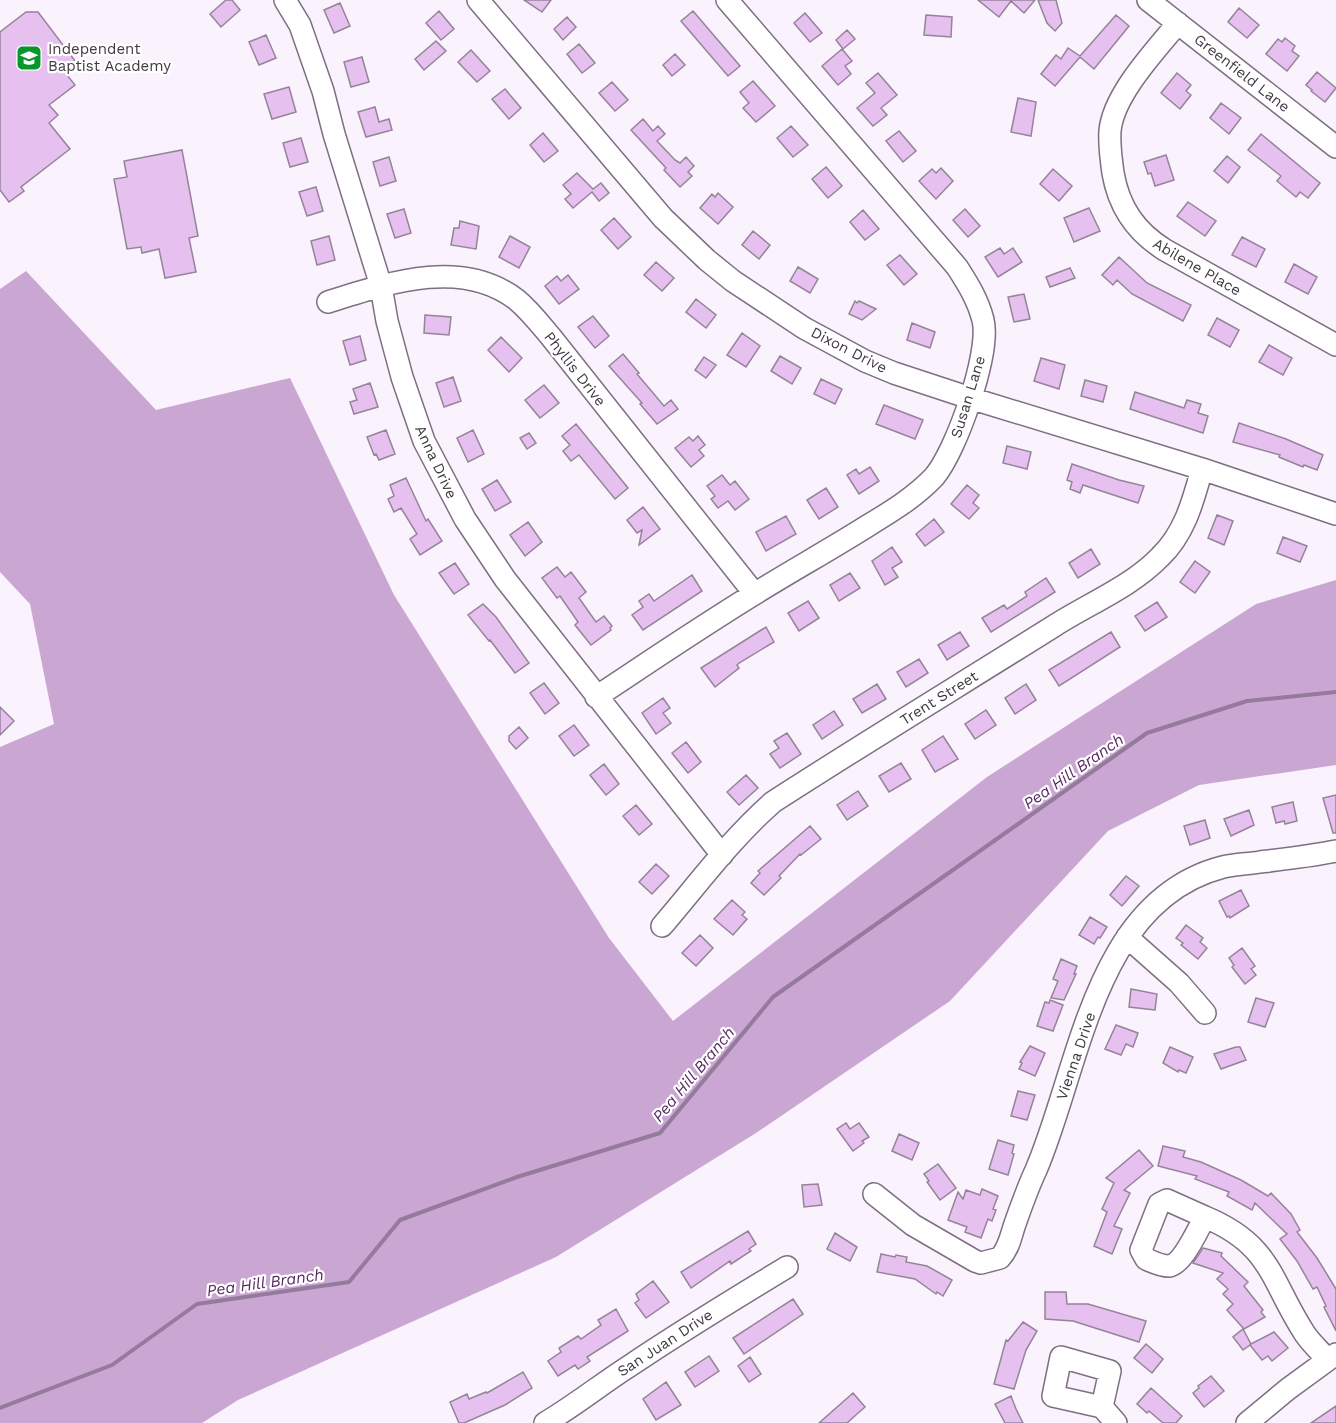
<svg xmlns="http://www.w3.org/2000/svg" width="1336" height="1423" viewBox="0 0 1336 1423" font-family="'Work Sans',sans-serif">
<rect width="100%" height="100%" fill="#faf2fc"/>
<!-- forest -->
<path fill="#caa6d3" d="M26 271 156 410 290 378 394 595 609 938 673 1021 987 777 1256 604 1336 580V765L1199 785 1108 831 950 1001 756 1133 556 1257 238 1400 202 1423H0V747L54 724 30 604 0 572V289Z"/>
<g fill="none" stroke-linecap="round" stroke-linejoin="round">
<!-- stream -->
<path stroke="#947a9b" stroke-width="4" d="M0 1408 112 1365 197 1304 349 1282 400 1220 517 1177 660 1133 773 997 1147 733 1247 701 1336 692"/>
</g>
<!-- building -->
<path fill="#e6c1ef" stroke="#95839a" stroke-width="1.5" d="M226 0H232L240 10 221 27 210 14Z
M524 0H551L542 12Z
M978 0H1035L1024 13 1011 1 999 17Z
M1038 0H1056L1062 23 1055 31 1047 23Z
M340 3 350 26 334 33 324 10Z
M1239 8 1259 25 1247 38 1228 22Z
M439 11 454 29 441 40 426 23Z
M693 11 740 66 728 76 681 21Z
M26 12H38L79 66 67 75 75 85 49 105 58 115 49 123 70 149 21 187 24 191 9 202 0 190V32Z
M805 13 822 33 810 42 794 23Z
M926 15 952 17 951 37 924 35Z
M1116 15 1129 26 1094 69 1080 57 1055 86 1041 74 1056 55 1061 59 1068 48 1080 56Z
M567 17 576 27 563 40 554 29Z
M847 30 855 39 843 49 836 40Z
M266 35 276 58 259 65 249 42Z
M1285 38 1295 46 1292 51 1299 56 1287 71 1266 54 1278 39 1282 42Z
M436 41 446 51 424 70 415 59Z
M579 44 595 63 582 73 567 54Z
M842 49 852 61 845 66 851 74 838 85 822 66Z
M471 50 490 71 477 82 458 62Z
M675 54 685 65 672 76 663 65Z
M362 57 369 82 351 87 344 62Z
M1317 72 1336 88 1325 102 1311 91 1312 90 1306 85Z
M878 73 897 95 881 108 887 115 873 126 857 108 875 93 866 83Z
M1177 73 1191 85 1186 91 1191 95 1180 109 1161 93Z
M753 81 775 106 756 122 743 108 749 103 740 92Z
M612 82 628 100 615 111 599 93Z
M289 87 296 112 272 119 264 94Z
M505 89 521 108 509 119 492 99Z
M1018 98 1036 102 1031 136 1011 132Z
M1221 103 1241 118 1229 134 1210 118Z
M375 107 379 122 389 119 392 130 366 137 358 112Z
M643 119 653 131 658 126 665 134 657 141 675 160 680 163 686 157 694 166 688 172 692 176 680 187 664 170 666 168 631 130Z
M791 126 808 145 793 157 777 138Z
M899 131 916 151 903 162 886 141Z
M543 133 558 151 544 162 530 145Z
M1261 134 1320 183 1308 198 1300 192 1296 197 1277 181 1281 176 1248 150Z
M301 138 308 162 290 167 283 143Z
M182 150 198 236 189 238 196 272 165 278 159 249 142 253 141 247 127 249 114 179 127 177 124 161Z
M1166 155 1174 180 1155 186 1151 173 1148 174 1144 162Z
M1227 156 1240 167 1228 183 1214 171Z
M389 157 396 181 380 186 373 162Z
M826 167 842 186 828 198 812 179Z
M941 168 953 181 936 199 919 181 932 169 936 173Z
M1053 169 1072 186 1059 201 1040 184Z
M577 173 593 189 601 183 609 193 599 201 592 192 573 208 565 199 571 194 563 185Z
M316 187 323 211 307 216 299 192Z
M718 193 733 207 718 224 700 208 712 194 715 197Z
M1188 202 1216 221 1205 236 1177 216Z
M1089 208 1100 231 1074 242 1064 218Z
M404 209 411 233 395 238 387 214Z
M965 209 980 226 968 237 953 220Z
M863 210 879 229 865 240 850 222Z
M614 218 631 237 618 249 601 230Z
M460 221 479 226 476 249 451 245 454 228H459Z
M753 231 770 245 759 259 742 245Z
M329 236 335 260 317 265 311 241Z
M510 236 530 247 519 268 499 257Z
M1242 237 1265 249 1256 267 1232 255Z
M1000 248 1004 254 1013 248 1022 262 998 277 985 257Z
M900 255 917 274 904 285 887 265Z
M1119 257 1147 283 1191 305 1183 321 1132 294 1117 280 1113 285 1102 275Z
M656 262 674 278 662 291 644 275Z
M1294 264 1317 277 1308 294 1285 282Z
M798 267 818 279 810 293 790 281Z
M1070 268 1075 278 1050 287 1046 277Z
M568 275 579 289 559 304 545 286 557 276 561 281Z
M1024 294 1030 319 1014 322 1008 297Z
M696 299 716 315 706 328 686 312Z
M855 301 857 303 859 301 876 309 862 320 849 314Z
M425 315 451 317 449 335 424 333Z
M593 316 609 336 595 348 578 327Z
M1217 318 1239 330 1230 347 1208 335Z
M912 323 935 332 930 348 907 340Z
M742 333 760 346 746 367 727 355Z
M360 336 366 360 350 365 343 341Z
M501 337 522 358 509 372 488 350Z
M1269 345 1292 358 1283 375 1259 362Z
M623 354 639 373 637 374 664 406 671 400 678 409 657 424 640 404 642 403 609 366Z
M780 356 801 368 792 384 771 371Z
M704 357 716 365 706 378 695 370Z
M1041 358 1065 365 1059 389 1034 381Z
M453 377 461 401 444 407 436 383Z
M821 379 842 389 835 404 814 394Z
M1085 380 1107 386 1103 402 1081 396Z
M370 383 378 407 354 414 350 402 357 400 353 389Z
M544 385 559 403 540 418 525 400Z
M1135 392 1184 408 1187 400 1201 404 1198 413 1208 416 1203 433 1130 409Z
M884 405 923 420 915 439 876 424Z
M1239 423 1286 439 1323 455 1317 470 1304 465 1303 467 1279 457 1280 455 1233 442Z
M576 424 628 488 615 499 579 455 571 461 563 451 570 445 562 436Z
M386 430 395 454 379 460 376 454 374 455 367 437Z
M473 430 484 454 468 462 457 438Z
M529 433 536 443 527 449 520 438Z
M698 436 705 445 699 450 704 456 691 467 675 448 689 437 693 441Z
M1007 446 1031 452 1027 469 1003 463Z
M1072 464 1119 480 1144 486 1138 503 1083 485 1080 493 1070 489 1072 482 1067 480Z
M870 467 879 481 859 494 847 475 856 469 859 474Z
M722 475 730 485 735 481 749 499 735 510 728 501 718 508 711 499 715 496 707 486Z
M406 478 426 521 428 519 442 541 420 555 410 539 417 534 401 508 394 512 388 499 394 496 390 485Z
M497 480 511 502 495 511 482 489Z
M967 485 979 495 973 503 979 508 969 519 951 504Z
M826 488 838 507 819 519 807 500Z
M643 507 660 529 639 545 642 530 637 533 627 520Z
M1217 515 1233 521 1224 545 1208 538Z
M786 516 796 534 766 551 756 532Z
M934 519 944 532 925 546 916 534Z
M528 522 542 542 525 556 510 535Z
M1283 537 1307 546 1300 562 1277 553Z
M892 547 902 562 892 568 898 577 885 585 872 561Z
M1091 549 1100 564 1078 578 1069 563Z
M1195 561 1210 572 1195 593 1180 582Z
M455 563 469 584 454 594 439 573Z
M557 567 565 577 571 572 586 592 579 598 596 622 604 616 612 626 610 628 611 630 591 645 575 625 578 622 560 596 557 598 542 578Z
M850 573 860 588 839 601 830 585Z
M692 575 702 591 643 630 632 615 643 607 639 601 649 594 654 601Z
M1046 578 1055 592 991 632 982 618 1004 605 1007 609 1027 596 1025 592Z
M808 601 819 618 799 631 788 613Z
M1157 602 1167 617 1145 631 1135 616Z
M483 604 496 617 529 663 515 673 490 640 489 641 468 615Z
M766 627 774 642 739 663 737 665 739 668 715 687 701 668Z
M960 632 969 646 947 660 938 645Z
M1111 632 1120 647 1059 686 1049 670Z
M919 659 928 673 906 687 897 672Z
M544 683 559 703 545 714 530 693Z
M877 684 886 699 862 713 853 699Z
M1026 684 1036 700 1015 714 1005 698Z
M663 698 670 708 663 713 671 723 656 734 642 713Z
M0 707 14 721 0 735Z
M986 710 996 725 975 739 965 724Z
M834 711 843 725 822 739 813 725Z
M574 725 589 745 574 756 559 736Z
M519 727 528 738 516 749 509 741V736Z
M787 733 801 754 780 768 770 754 779 748 774 741Z
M943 736 958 759 935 772 922 750Z
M686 742 701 762 688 773 672 753Z
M901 763 911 779 889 792 879 776Z
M604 764 619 784 606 795 590 775Z
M746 775 758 788 739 805 727 792Z
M858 791 868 806 847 820 837 805Z
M1336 795V833H1333L1323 798Z
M1293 802 1297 821 1285 824 1284 821 1276 823 1272 807Z
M636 805 652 824 639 835 623 816Z
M1249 810 1254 825 1231 836 1224 819Z
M1205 820 1210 838 1190 845 1184 826Z
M810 826 821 839 801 855 800 854 779 876 781 878 764 895 751 883 760 873 758 871Z
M656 864 669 876 652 894 639 882Z
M1126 876 1139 886 1122 906 1110 895Z
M1241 890 1249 906 1230 918 1229 916 1227 917 1219 901Z
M732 900 745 912 742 915 747 919 733 935 714 919Z
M1090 917 1107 927 1100 938 1098 937 1094 944 1079 935Z
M1186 925 1203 938 1200 942 1207 948 1198 959 1181 945 1183 943 1176 938Z
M700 935 713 948 696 966 682 953Z
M1242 948 1255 966 1251 969 1256 975 1245 984 1232 967 1234 965 1229 958Z
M1061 959 1077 966 1074 974H1076L1064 1000 1051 998 1058 981 1053 979Z
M1131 989 1157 994 1155 1010 1129 1007Z
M1256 998 1274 1003 1265 1027 1248 1022Z
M1050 1000 1063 1005 1053 1031 1037 1026 1045 1002 1049 1003Z
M1116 1025 1138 1033 1133 1047 1126 1044 1121 1055 1105 1049Z
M1030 1046 1045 1053 1035 1076 1019 1069 1022 1063 1020 1062Z
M1170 1047 1193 1057 1186 1073 1179 1070 1178 1072 1163 1063Z
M1236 1047H1240L1246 1060 1221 1069 1214 1054Z
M1018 1091 1035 1095 1027 1120 1011 1116Z
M846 1123 850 1129 859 1123 869 1137 862 1141 864 1143 853 1151 837 1129Z
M899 1134 919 1143 912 1160 892 1151Z
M998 1140 1014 1145 1012 1153 1014 1154 1008 1175 989 1169Z
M1163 1146 1185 1151 1183 1157 1201 1162 1241 1180 1268 1196 1271 1193 1291 1214 1300 1230 1297 1232 1317 1258 1336 1289V1331L1324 1307 1326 1306 1317 1287 1313 1289 1297 1261 1280 1239 1287 1234 1255 1203 1252 1210 1227 1196 1229 1192 1195 1179 1197 1176 1158 1166Z
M1139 1150 1153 1166 1124 1190 1130 1193 1114 1226 1122 1229 1112 1254 1094 1246 1107 1212 1102 1209 1114 1183 1106 1178Z
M938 1164 956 1188 940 1200 927 1182 929 1181 924 1174Z
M818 1184 822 1205 804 1207 802 1185Z
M982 1189 998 1196 993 1209 996 1210 992 1221 988 1219 981 1238 965 1232 967 1227 948 1220 958 1192 963 1199 966 1190 980 1195Z
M748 1231 756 1244 749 1249 751 1251 731 1264 730 1261 691 1288 681 1272Z
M835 1233 857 1247 850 1261 827 1249Z
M1203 1248 1222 1253 1221 1256 1248 1282 1244 1286 1263 1310 1261 1312 1265 1317 1244 1329 1227 1310 1233 1304 1223 1294 1228 1289 1217 1279 1223 1273 1193 1263Z
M881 1254 895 1257 896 1255 907 1257 906 1262 927 1266 952 1280 943 1296 937 1292 936 1294 915 1279 877 1272Z
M653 1281 669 1302 646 1318 635 1303 639 1300 636 1294Z
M1045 1292H1066L1067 1304H1088L1146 1321 1139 1342 1073 1321 1045 1319Z
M793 1299 803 1314 744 1354 733 1338Z
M616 1309 628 1331 587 1357 590 1361 578 1369 575 1365 558 1376 548 1361 561 1352 559 1348 578 1336 581 1339 601 1325 598 1320Z
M1023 1322 1037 1331 1026 1350 1014 1389 994 1384 1006 1340 1008 1341Z
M1243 1329 1251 1344 1274 1332 1288 1348 1272 1361 1268 1356 1262 1360 1250 1345 1243 1350 1233 1337Z
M1146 1344 1163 1359 1152 1373 1134 1358Z
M709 1356 719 1371 695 1387 685 1372Z
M750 1357 761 1374 749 1382 738 1366Z
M523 1372 532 1388 505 1405 464 1423H459L450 1402 467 1394 469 1399 486 1392 487 1393Z
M1211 1376 1224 1391 1204 1407 1193 1393 1199 1388 1198 1386Z
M666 1382 681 1405 656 1420 643 1399Z
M1151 1388 1182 1416 1176 1423H1163L1149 1411 1147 1413 1137 1404Z
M853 1393 865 1407 857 1414 847 1423H819Z
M1011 1396 1016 1409 1023 1423H1005L995 1404Z
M1336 1406V1423H1311Z"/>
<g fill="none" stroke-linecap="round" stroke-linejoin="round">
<!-- minor casing -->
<g stroke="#7f6e84" stroke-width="24">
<path id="minor" d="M285 0 300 25 323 91 334 134 381 286 387 321 402 377 424 441 465 519 505 579 722 855
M478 0 663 218 707 260 733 281 804 328 865 361 894 373 970 398 1202 469 1336 514
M1148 0 1336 147
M1178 23C1155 51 1113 95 1110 131 1109 145 1111 159 1113 173 1119 208 1136 232 1165 250L1336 345
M328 302C388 283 462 257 517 300 530 311 540 324 551 337L754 593
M596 697C649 662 702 626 756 593 793 570 831 549 869 525 892 511 915 497 934 477 956 452 991 352 983 320 978 300 968 284 957 267L727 0
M662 926C698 884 731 839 773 802 866 742 960 685 1054 626 1088 604 1131 587 1160 557 1185 533 1193 501 1202 469
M1127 937 1179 983 1205 1013
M874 1194 913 1225 975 1261 981 1263 1000 1258C1010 1247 1011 1234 1016 1221 1022 1204 1028 1187 1036 1170 1080 1068 1094 900 1223 867 1235 864 1248 864 1260 862 1285 859 1311 856 1336 851
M1205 1217 1167 1200 1159 1204 1141 1250 1146 1259C1153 1262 1161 1266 1169 1266 1183 1264 1198 1229 1205 1217 1272 1245 1270 1280 1305 1334 1311 1343 1320 1351 1327 1359
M1102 1407 1110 1371 1061 1357 1053 1396 1102 1407 1116 1423
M545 1423C574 1406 600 1385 628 1367 680 1332 734 1299 787 1267
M1247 1423 1288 1389 1336 1354"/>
</g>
<!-- minor -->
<use href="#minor" stroke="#fff" stroke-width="21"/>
</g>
<!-- icons -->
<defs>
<g id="school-square" transform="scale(1.35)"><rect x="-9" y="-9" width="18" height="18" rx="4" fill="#07962c" stroke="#fff"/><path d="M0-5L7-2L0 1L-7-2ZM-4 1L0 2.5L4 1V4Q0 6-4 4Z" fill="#fff"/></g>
</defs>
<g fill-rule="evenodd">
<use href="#school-square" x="29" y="58"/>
</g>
<g text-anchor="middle" stroke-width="4.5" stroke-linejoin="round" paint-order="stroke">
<!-- poi labels -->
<g font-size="15" fill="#413a43" stroke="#fff" text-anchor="start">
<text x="48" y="54">Independent<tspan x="48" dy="17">Baptist Academy</tspan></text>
</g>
<!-- street labels -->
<g font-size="15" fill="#413a43" stroke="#fff">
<text transform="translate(1242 73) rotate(38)" y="5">Greenfield Lane</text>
<text transform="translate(1197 267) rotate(30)" y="5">Abilene Place</text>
<text transform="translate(849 350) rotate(27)" y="5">Dixon Drive</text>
<text transform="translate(575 369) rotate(52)" y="5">Phyllis Drive</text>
<text transform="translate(968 397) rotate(-73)" y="5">Susan Lane</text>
<text transform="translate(436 462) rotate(65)" y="5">Anna Drive</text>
<text transform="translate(939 698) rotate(-32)" y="5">Trent Street</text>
<text transform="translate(1076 1056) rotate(-71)" y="5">Vienna Drive</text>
<text transform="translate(665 1343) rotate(-33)" y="5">San Juan Drive</text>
</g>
<!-- water labels -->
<g font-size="16" font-style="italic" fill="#562a61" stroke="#fff">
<text transform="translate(1073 771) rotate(-35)" y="6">Pea Hill Branch</text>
<text transform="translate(693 1074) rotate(-50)" y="6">Pea Hill Branch</text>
<text transform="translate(265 1282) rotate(-8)" y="6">Pea Hill Branch</text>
</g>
</g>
</svg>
